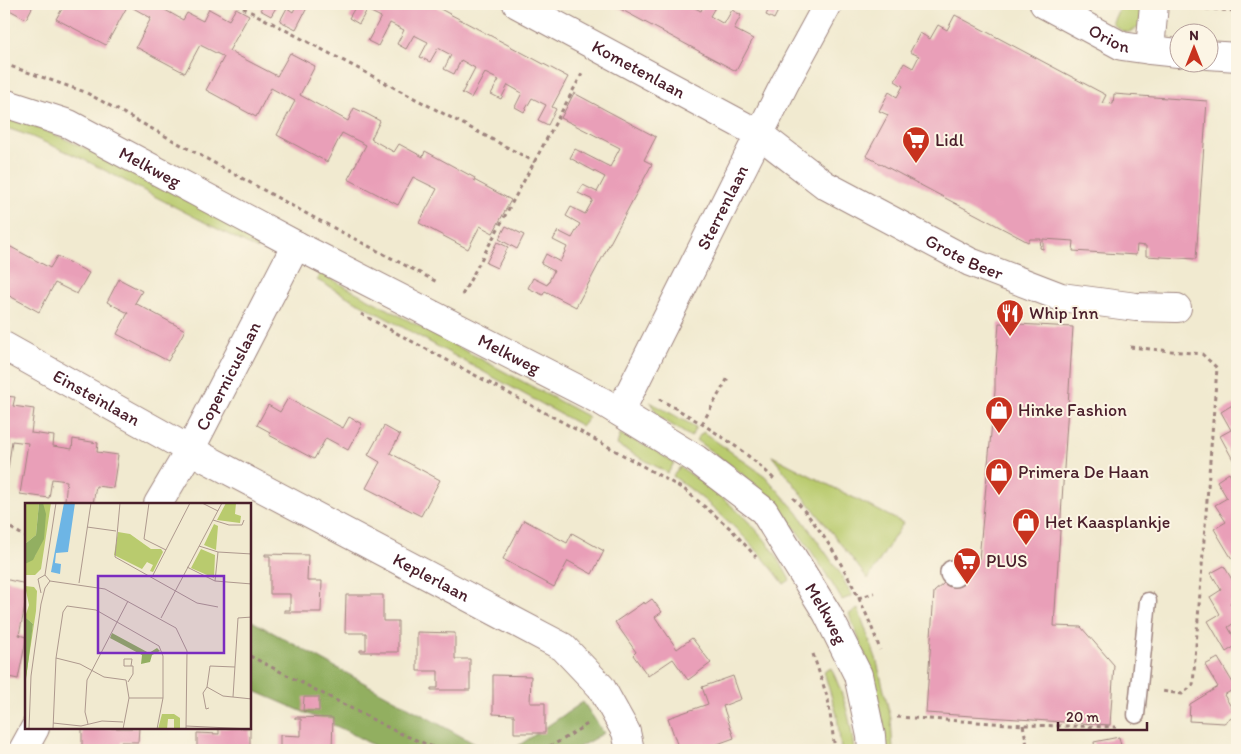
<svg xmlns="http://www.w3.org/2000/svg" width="1241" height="754" viewBox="0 0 1241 754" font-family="Itim,sans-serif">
<rect width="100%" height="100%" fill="#fcf5e5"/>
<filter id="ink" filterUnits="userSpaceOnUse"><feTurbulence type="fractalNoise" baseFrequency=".02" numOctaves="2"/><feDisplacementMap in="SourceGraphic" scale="10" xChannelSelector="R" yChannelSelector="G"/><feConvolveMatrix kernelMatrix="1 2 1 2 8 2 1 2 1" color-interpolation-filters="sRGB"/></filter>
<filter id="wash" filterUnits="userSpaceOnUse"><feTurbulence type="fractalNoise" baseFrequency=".0096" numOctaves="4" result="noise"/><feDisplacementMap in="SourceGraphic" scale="20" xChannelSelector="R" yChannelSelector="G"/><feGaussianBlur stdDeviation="1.12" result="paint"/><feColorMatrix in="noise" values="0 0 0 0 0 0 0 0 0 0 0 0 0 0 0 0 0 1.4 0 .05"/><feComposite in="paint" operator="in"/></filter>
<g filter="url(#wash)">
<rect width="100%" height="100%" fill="#f1ead0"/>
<!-- green -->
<path fill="#b9cb6e" stroke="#82754c" d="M1121 4H1143L1140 26C1126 36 1125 33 1112 24Z
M4 115C91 145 170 192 251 235L258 250 81 158 30 136 4 127Z
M320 273 589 417 582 426 317 280Z
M650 402 696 427 691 437 659 417Z
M703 432 765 476 797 512 840 573 852 596 842 600C818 560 796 525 763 492 744 473 717 456 696 440Z
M620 434 656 451 674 463 668 473 617 445Z
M772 456 903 523 868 579Z
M680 467C714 489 751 519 775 553 780 562 785 571 790 580L784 584C753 542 716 507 673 476Z
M858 609 876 658 891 719 893 750H883L882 725 872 672 849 614Z
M831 668C844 695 851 721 854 750H841L837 715 824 672Z"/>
<!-- forest -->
<path fill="#92af61" stroke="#6e6746" d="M250 620 486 750H382L345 730 250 689Z
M583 702 604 733 574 750H512Z"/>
<g id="blocks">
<!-- building -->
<path fill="#e99fb8" d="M4 4H34L26 19 4 7Z
M65 4H160L158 6 183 20 187 13 203 21 209 9 229 20 236 8 249 15 229 51 277 76 290 53 315 66 300 95 348 121 354 108 367 114 380 121 371 139 394 152 399 144 423 157 425 151 475 178 474 180 511 200 493 233 480 226 468 249 419 223 437 189 413 177 398 205 348 179 366 145 342 133 327 162 277 135 295 101 271 88 256 117 206 90 224 57 200 45 185 73 136 47 151 18 128 5 106 45 56 19Z
M264 4H278L271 16 260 10Z
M297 4H309L296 29 280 21 287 8 293 12Z
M357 4H431L568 77 552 107 556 109 548 125 538 120 546 105 532 98 524 112 515 107 522 93 508 85 501 99 491 94 499 80 485 73 471 98 462 93 475 68 461 60 454 74 444 69 451 55 438 48 430 62 420 57 428 42 414 35 406 49 397 44 404 30 390 23 378 46 368 41 381 17 367 10 359 24 349 18Z
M611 4H687L701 11 704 4H717L710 16 724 24 732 10 741 15 734 29 753 39 736 71Z
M1189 4H1228V9L1189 6Z
M770 7 778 11 774 19 766 15Z
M955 15 1106 95 1102 103 1113 104 1114 94 1207 101 1196 259 1146 256V246L1137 245 1136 255 1073 251 1074 241 1043 239V249L1040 248 1041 239H1030L1028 242 866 156 888 115 879 111 889 92 897 97 903 86 895 81 904 63 913 68 919 56 910 52 920 33 930 39 938 25 947 30Z
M574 93 656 137 644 160 652 164 576 307 545 291 543 295 528 288 533 278 547 285 554 271 541 264 546 254 560 262 567 247 553 240 558 231 572 238 580 224 566 216 571 207 585 214 593 200 578 193 583 185 597 192 605 177 570 158 575 149 610 167 620 148 561 118Z
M506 226 524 235 517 249 499 239Z
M497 242 508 247 497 268 486 263Z
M9 246 50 268 57 256 89 273 77 294 55 283 39 312 4 293V256Z
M119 279 142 291 135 303 185 330 168 361 117 334 128 313 107 302Z
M999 323 1073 327 1054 626 1081 627 1114 665 1110 725 926 713 934 592 972 558 979 559 995 391V376Z
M4 396 15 397 13 406 34 409 31 433 54 436 53 446 72 449 73 439 98 443 97 452 118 455 113 488 96 486 93 504 65 500 67 481 52 479 49 498 20 494 28 443 12 441 8 469 4 468Z
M288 398 343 428 349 417 362 424 348 450 326 438 314 459 269 435 270 432 257 425 268 405 280 412Z
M1234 404 1237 410V467L1220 436 1231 430 1221 412Z
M384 426 400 435 390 453 440 480 421 516 366 488 380 462 368 455Z
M1229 473 1237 487V509L1236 510 1237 513V533L1234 535 1237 540V556L1232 559 1214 529 1226 522 1215 505 1227 498 1217 481Z
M524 520 567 543 572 533 604 551 592 574 568 561 554 587 503 559Z
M265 554 308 555 307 581H322L321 612H284V610H290V594H270V556H265Z
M1224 566 1237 588V598L1230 603 1237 614V621L1228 627 1237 642V645L1226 652 1208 621 1220 614 1210 597 1221 590 1211 573Z
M4 579 26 584V602L19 635 26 637V640L18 679 4 676Z
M346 595H383V621H398V652H360V650H366V633H345Z
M652 599 662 612 655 617 677 649 692 638 711 663 688 680 673 659 648 676 633 655 636 652 615 622 644 602 645 604Z
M417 632 455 633V659H470V690H431V688H438V671H417Z
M1218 658 1236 688 1224 695 1236 715 1224 723 1189 721 1190 704 1218 687 1205 665Z
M493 675 531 676 530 703H545V733H514V715L493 714Z
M733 676 741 699 723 706 734 738 701 750H679L668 718 708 704 702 687Z
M304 697H319V711H303Z
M295 717 333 718 332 749 280 750V735L301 736V719H295Z
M82 728H139L138 742H121L120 750H82Z
M219 728H250V747H234V750H197V733L219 734Z
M1119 737 1122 750H1095L1094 742Z"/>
</g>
</g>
<g filter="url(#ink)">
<use href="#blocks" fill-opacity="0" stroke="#9e847e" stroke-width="1"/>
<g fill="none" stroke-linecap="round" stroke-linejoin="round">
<!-- service casing -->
<g stroke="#9e847e" stroke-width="19">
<path id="service" d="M1136 715 1148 601"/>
</g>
<!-- pedestrian casing -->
<g stroke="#9e847e" stroke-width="28">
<path id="pedestrian" d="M953 573 954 574"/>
</g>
<!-- minor casing -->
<g stroke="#9e847e" stroke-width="30">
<g id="minor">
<path id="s1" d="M517 4 759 134 825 185 970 262 1061 297 1136 307 1177 308"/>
<path id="s2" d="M1044 4 1122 46 1150 50"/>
<path d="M1154 4 1150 50 1178 53"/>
<path d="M1208 55 1237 57"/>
<path id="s3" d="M4 346 190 450 563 647 601 687 626 732 630 750"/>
<path id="s4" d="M620 412 785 83 828 4"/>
<path id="s5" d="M158 504 190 450 296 245"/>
<path d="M23 750 35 728"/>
</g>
</g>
<!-- tertiary casing -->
<g stroke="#9e847e" stroke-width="30">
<g id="tertiary">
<path id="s6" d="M4 103 69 124 296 245 603 402 696 459 764 511 827 613 858 675 871 736 872 750"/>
</g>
</g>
<!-- path -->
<path stroke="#9e847e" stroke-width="3" stroke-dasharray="4 4" stroke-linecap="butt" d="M236 4 535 162
M1182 7 1237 11
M4 64 85 92 309 215 439 283
M462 295 583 72
M361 314 607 446 685 490 731 529 756 557
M1130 347 1202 354 1217 368 1193 685 1182 694 1161 691
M659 399C700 422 743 447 776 481
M702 424 729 376
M793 498C830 537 863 599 880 650
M4 524 26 537
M858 598 874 593
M813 654 828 699 835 750
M250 656 397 732 440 750
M897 717 1023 725 1116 727
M1023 725 1028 750
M542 750 562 740 589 723"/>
<!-- service -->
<use href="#service" stroke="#fff" stroke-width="16"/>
<!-- pedestrian -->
<use href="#pedestrian" stroke="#fff" stroke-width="25"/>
<!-- minor -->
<use href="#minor" stroke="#fff" stroke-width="28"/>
<!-- tertiary -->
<use href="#tertiary" stroke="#fff" stroke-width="28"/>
</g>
</g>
<!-- icons -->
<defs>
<g id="supermarket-pin" transform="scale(1.4375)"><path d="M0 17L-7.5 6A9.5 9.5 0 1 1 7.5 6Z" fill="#c8321e" stroke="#fcf5e5"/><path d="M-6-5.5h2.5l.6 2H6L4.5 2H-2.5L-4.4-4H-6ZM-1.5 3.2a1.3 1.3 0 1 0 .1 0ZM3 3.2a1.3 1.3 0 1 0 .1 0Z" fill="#fff"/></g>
<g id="restaurant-pin" transform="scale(1.4375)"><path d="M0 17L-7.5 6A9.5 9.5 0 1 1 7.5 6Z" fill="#c8321e" stroke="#fcf5e5"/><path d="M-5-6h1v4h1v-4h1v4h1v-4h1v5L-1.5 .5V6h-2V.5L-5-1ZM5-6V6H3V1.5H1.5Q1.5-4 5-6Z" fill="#fff"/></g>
<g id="shop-pin" transform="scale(1.4375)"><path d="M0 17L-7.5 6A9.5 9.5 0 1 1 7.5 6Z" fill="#c8321e" stroke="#fcf5e5"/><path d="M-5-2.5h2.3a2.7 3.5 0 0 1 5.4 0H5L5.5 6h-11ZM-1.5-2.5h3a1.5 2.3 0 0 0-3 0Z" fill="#fff"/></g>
</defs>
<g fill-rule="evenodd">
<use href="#supermarket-pin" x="916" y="140"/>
<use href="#restaurant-pin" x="1010" y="313"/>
<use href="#shop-pin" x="999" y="410"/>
<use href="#shop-pin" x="999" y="472"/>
<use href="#shop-pin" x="1026" y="522"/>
<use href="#supermarket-pin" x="967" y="561"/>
</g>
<g text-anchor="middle" stroke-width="4" stroke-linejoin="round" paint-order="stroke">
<!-- street labels -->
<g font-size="18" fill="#4a1f2b" stroke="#fcf5e5">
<text dy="6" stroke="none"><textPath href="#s2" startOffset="74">Orion</textPath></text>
<text dy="6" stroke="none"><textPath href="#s1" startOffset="138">Kometenlaan</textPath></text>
<text dy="6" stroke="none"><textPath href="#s6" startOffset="160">Melkweg</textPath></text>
<text dy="6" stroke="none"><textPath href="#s4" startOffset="229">Sterrenlaan</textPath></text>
<text dy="6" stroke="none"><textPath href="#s1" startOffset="515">Grote Beer</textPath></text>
<text dy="6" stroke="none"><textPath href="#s6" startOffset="565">Melkweg</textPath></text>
<text dy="6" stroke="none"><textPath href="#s5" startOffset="146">Copernicuslaan</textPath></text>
<text dy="6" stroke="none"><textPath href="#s3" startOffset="106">Einsteinlaan</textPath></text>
<text dy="6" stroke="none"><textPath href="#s3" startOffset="486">Keplerlaan</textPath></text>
<text dy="6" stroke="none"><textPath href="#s6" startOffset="985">Melkweg</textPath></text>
</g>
<!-- poi labels -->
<g font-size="18" fill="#4a1f2b" stroke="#fcf5e5" text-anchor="start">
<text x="935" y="146">Lidl</text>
<text x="1029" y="319">Whip Inn</text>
<text x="1018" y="416">Hinke Fashion</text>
<text x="1018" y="478">Primera De Haan</text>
<text x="1045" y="528">Het Kaasplankje</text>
<text x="986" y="567">PLUS</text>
</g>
</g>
<!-- overview -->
<g transform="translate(25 503)">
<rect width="226" height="226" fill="#f1ead0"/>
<path d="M0 0H14L11 32 0 41ZM18 0H26L16 66 10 72H0V61L10 53 17 37ZM201 0H211L210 11 216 13 215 20 192 17ZM189 21 193 23 191 47 179 42ZM93 29 105 31 126 46H136L138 49 128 69 125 68 128 62 122 59 117 66 89 52ZM176 46 190 52 189 75 166 65ZM0 83 9 84 12 88 11 108 1 174 0 211V184L2 157 8 121 0 114 4 102ZM137 211H149L155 215V226H149V216H143L142 226H133Z" fill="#b9cb6e"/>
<path d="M14 0H18L21 11 19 36 8 57 0 61V41L11 32ZM0 114 8 121 0 184ZM87 130 124 150 132 145 135 148 127 152 125 159 116 161 117 152 85 135Z" fill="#92af61"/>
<path d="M39 0H50L43 49 31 50 30 60 36 61 35 71 26 69Z" fill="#6db5e5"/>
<path fill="none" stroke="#ae998e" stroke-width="1" d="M95 0 90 54 172 100 193 104M124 0 119 36 141 47M177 0 193 8M188 17 204 22H217L219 17M62 24 91 28M174 43 193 49 227 51M193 49 190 78 227 81M162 64 190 78M20 72 31 0M127 74 165 0M25 78 80 86 151 125 162 148 161 226M54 80 66 0M16 90 13 76 20 72M136 115 197 0M31 155 55 161 79 174 101 177 104 195 98 226M210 164 185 163 182 184 198 193 227 196M103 179 108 171V163H99V156H107L106 163M182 184 178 190 181 206 184 205M208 194 213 115 227 114M104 195H138M28 220 56 223 77 218 98 219M63 221 60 209 62 177 103 98M161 223 227 226M4 226 6 173 16 101 20 85 25 78 20 72M28 226 31 155 38 109 42 103 71 107 134 143 138 153V195L132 226"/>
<path fill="#7b2cbf" fill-opacity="0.15" stroke="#7b2cbf" stroke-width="2.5" d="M73 73H199V150H73Z"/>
<rect width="226" height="226" fill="none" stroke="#4a1f2b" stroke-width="2.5"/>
</g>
<!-- margin -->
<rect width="1241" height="754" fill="none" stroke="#fcf5e5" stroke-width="20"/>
<!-- north arrow -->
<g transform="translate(1194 48)"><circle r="24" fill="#fcf5e5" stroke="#b59f9b"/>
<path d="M0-4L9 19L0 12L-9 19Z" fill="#c8321e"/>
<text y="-8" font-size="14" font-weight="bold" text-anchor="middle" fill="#4a1f2b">N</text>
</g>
<!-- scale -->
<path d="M1058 722v8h89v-8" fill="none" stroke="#4a1f2b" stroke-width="2.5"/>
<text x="1066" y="722" font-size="15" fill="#4a1f2b" stroke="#fcf5e5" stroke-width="4" paint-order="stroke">20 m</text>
</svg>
